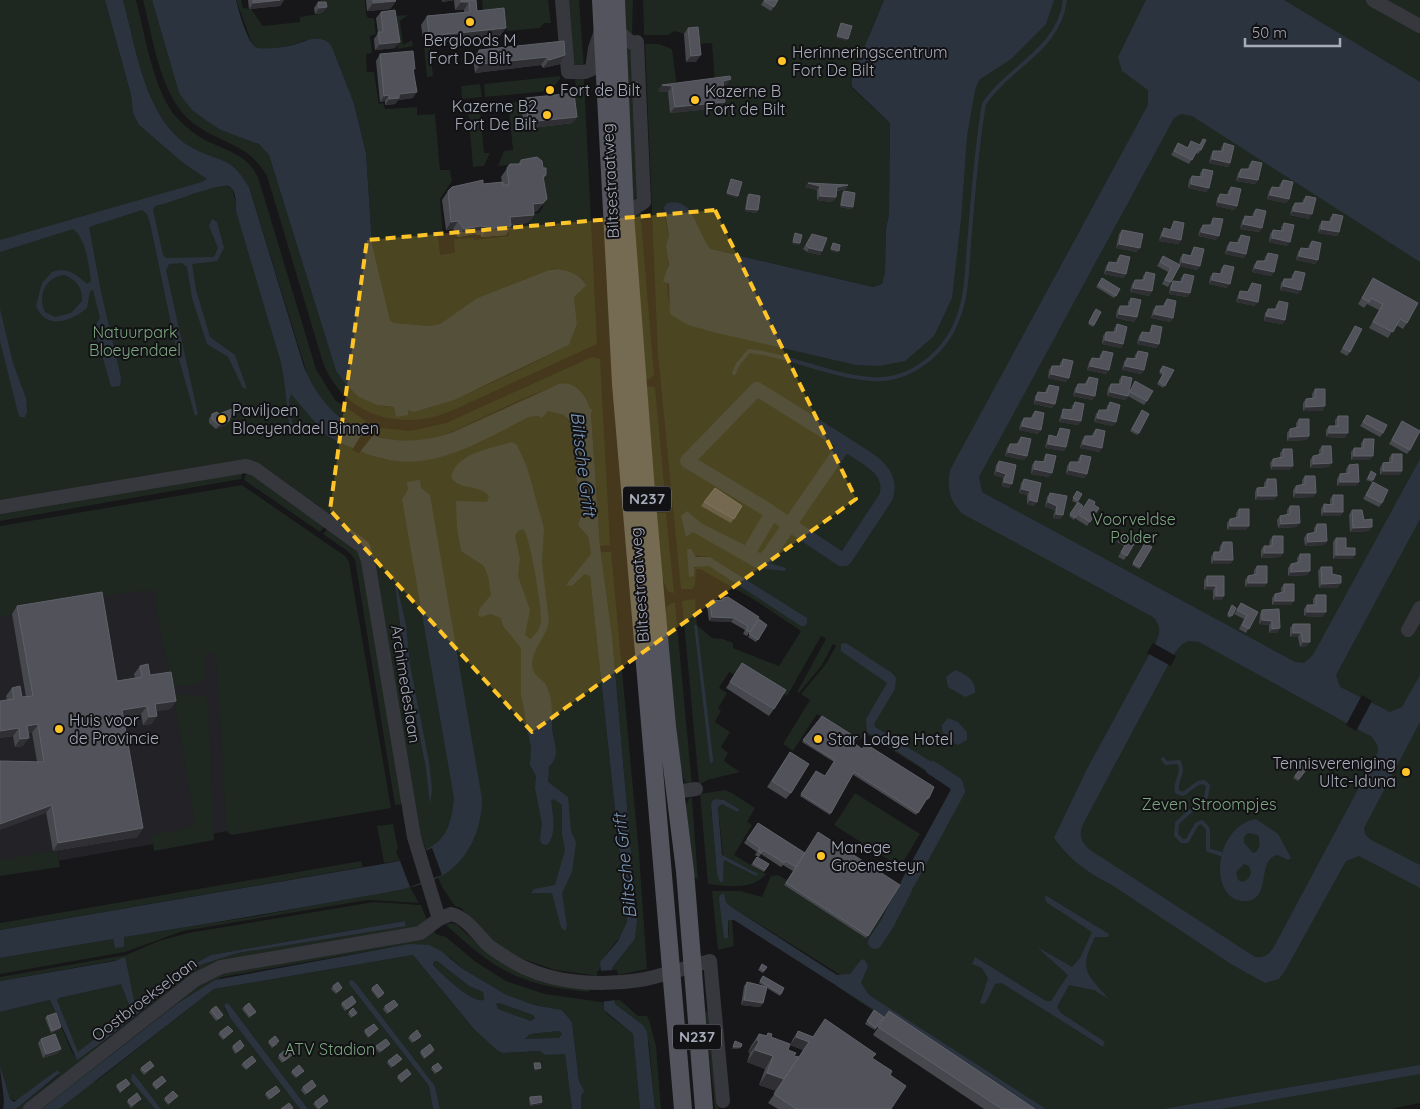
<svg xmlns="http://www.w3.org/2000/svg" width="1420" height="1109" viewBox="0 0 1420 1109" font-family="Quicksand,sans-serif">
<rect width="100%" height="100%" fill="#171619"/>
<!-- built -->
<path fill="#232226" d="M208 567 239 829 0 871V600Z"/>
<!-- green -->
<path fill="#1e2720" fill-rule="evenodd" d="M0 0H105L131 95 133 113 139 125 182 162 232 189 281 363 354 448 382 459 397 461 451 454 529 417 538 416 541 418 548 411 564 415 571 424 578 499 582 513 578 525 588 538 591 554 572 586 585 574 590 576 627 922C621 945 599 952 599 976L555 970 514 956 488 936 461 908 455 906 442 887 420 835 371 554 315 503 313 505 258 466 0 502Z
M123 0H136C145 34 154 94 178 119 186 127 196 135 205 140 227 151 250 155 259 180L316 369 335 400 366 421 364 432 328 409 309 380 249 187C230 154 219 163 191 147 145 120 136 47 123 0Z
M143 0H152L179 93 221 130 249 138 263 147 269 155 336 371C348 389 371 408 394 407L396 417 407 410C430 417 543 358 569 345L577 324 574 297 586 286 582 278 554 268 477 298 440 324 431 326 394 323 390 320 372 244 366 153 354 104 306 40C291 46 268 53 253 46L236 0H241L243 8 251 9 263 26 300 22V17L324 13 320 0H365L366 14 368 18H374L376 34 370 36 372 53 366 54 367 72H374L379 104 383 103 385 109 417 107V115L435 114 440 170H450L452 181 440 199 443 235 438 236 440 255 455 253 454 239 473 238 474 240 509 236V226L530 224 529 216 539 213 543 207 541 187 544 184 543 168 534 163 498 166 504 151 513 150 508 103 577 96 575 79H584L597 344 451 411C401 432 344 416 323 363L267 176C247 142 222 145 193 123 160 98 153 38 143 0Z
M482 0H548L551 23H544L540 28 507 31 504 10 483 12Z
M566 0H579L584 68 576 66 574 63Z
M624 0H633L632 36 624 29Z
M643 0H884L872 28 852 88 890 123 889 214 886 229 885 272 882 284 873 287 711 249C694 230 701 208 672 202L664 214 669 235 666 245 669 259 666 276 669 303 867 356 954 81 1021 0H1420V1103L1390 1109H1022L836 986 842 976 730 906 720 895 729 936 728 920 732 919 734 946 718 950 712 891H741L762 897 771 876 778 875 787 880 784 885 899 887 954 789 868 735 858 740 817 714 793 751 783 744 810 700 801 694 825 665 836 646 833 644 822 665 799 693 797 692 826 639 821 636 787 696 742 668 737 676 729 672 719 688 727 693 718 708 721 711 715 722 730 732 721 747 728 753 724 761 740 772 707 780 699 785 682 601 695 599 697 625 712 638 723 639 733 643V648L779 666 801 631 753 599 700 569H696L695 585 692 589H681L658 354 645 44H659L672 49 677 87 660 91 726 85 715 83 712 43 695 44 693 33 684 34 674 31 669 35H644ZM691 549 693 555 710 557 745 579 709 566H697L693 570Z
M408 15 400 21 403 45 412 40 413 46 398 49 394 16Z
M624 43 633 54 637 196 632 202Z
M430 46 433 76 427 77 424 47Z
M560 76V79L550 91 485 97 484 84Z
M480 84 482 97 462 99 461 86Z
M489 107 480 110 484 153H490L484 166 473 167 468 109Z
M640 209 654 375 650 379H646L633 214Z
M592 357 600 359 610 545 600 546 591 412 592 409H590C588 399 583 390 573 386 549 379 467 429 437 437 416 443 394 442 373 435L381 428 411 431 446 423Z
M647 386 655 387 666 506H655Z
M243 470 241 479 0 521V512Z
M247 471 326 525 320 532 244 480Z
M242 485 345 556 349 562 391 808 232 835 227 832 226 823 216 654 205 653V677L201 683 172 687 157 614 155 590 125 593 0 617V526Z
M656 513H666L674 593 668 592 660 572Z
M329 527 355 547 361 557 403 804 395 805 355 560 350 553 323 534Z
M601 552H611L639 853 647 969 618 975 617 970H611L612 968 635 939 637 921 612 636Z
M672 603H675L692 785 685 782 679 766 665 614 667 606Z
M183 694 198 695 207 698 209 712 214 837V840L154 851 152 835 195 826 174 698Z
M725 790 732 793 755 808 747 822 752 825 734 855 766 874C753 891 726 886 708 884L700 794ZM716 799 724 800 739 809 722 804 718 807 723 856 757 874 756 876 724 860 723 874H717L711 805Z
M855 793 920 834 900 867 834 825Z
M690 797 692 799 698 880 692 875 685 807Z
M393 824 398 848 396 851 400 861 384 863 377 826Z
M57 850 60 867 0 876V860Z
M361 861 363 867 0 930V923Z
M410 887 419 903 368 900 183 931 125 952 0 974V958L113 939 115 948 124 946 123 937 257 916Z
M374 902 421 905 427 920 422 926 212 976 433 931 436 934 446 937 476 962 506 981 545 994 602 1002 606 1013 633 1034 640 1109H581V1096L583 1092 579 1081 572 1022 562 1010 534 1005 505 994 463 969 451 958 409 944 222 977 178 1003 89 1073 95 1082 214 989 413 955 474 1029 507 1053 540 1051 545 1055 565 1053 572 1109H440L435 1086 353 981 349 984 429 1086 433 1109H308L229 1004 226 1003 224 1008 231 1019 300 1109H161L135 1075V1083L155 1109H16L59 1075 57 1070 17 1101 10 1099 0 1065V1012L50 1000 72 1052 77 1059 106 1040 181 979 203 964 238 953 406 925 405 921 211 955 190 966 139 1005H135L117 960 0 981V977L126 955 159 941 188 933Z
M450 923 456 924 480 946 589 988V992C520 986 495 970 446 925Z
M434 961H437L469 986 483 992 484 1000C471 1003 443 975 433 965Z
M121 983 129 1005 128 1013 78 1053 57 1001 58 998Z
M615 1000H620L638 1016H647L649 1020 656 1046 661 1109H655L649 1044 643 1025 615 1004Z
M499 1003 533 1015 535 1018 531 1021 497 1009 496 1004Z
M708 1011 710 1013 719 1109H715L705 1012Z
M559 1031 562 1034 559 1038 525 1040 530 1034Z"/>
<!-- water -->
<path fill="#2b343e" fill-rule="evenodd" d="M105 0H123C136 47 145 120 191 147 219 163 230 154 249 187L304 367C330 431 389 455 453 432L559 384C575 381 587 395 590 409H593L591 413 600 546 612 636 637 921 635 939 612 968 615 1004 643 1025 647 1032 655 1109H640L633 1034 604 1010 600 962 618 941 627 922 590 576 585 574 572 586 566 585 591 554 588 537 578 525 582 513 578 499 572 424 564 415 548 411 542 418 538 416 529 417C484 439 436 471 384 459 366 455 350 447 333 439L326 435 291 394 289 401 293 428H290C286 406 286 385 281 363L236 211C236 204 237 190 228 186 218 183 171 203 155 206L153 210 163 255 166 258 214 257 218 248 209 226 212 219 217 222 224 248 217 261 192 264 196 290 210 337 235 355 247 389 243 388 228 357 207 344 192 298 187 267 182 263 169 264 166 270 198 414 195 416 177 352 150 223 147 214 142 210 89 227 101 292 121 378 120 386 113 387 111 386 94 328 100 318 93 290 90 291 87 308C71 322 46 330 36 306L42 283 52 272C67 267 76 274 87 284L91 281C89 266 86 238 73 229L0 252V240L202 182 207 179 182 162 139 125 133 113 131 95ZM65 275C76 280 83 288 82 301L71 313 55 317 45 312C37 296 46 276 65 275Z
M152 0H236C239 11 247 43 257 48 267 49 279 48 289 46 304 43 318 32 331 45L354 104 366 153 372 244 390 320 394 323 430 326 440 324 477 298 549 270C560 267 583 274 586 286L574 297 577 324 569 345 454 400 414 412 408 410V415L396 417 394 407 377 405 359 397 344 382 336 371 269 155 259 144 221 130 207 121 192 110 179 93Z
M884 0H1054L1046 24 1011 59 979 80 975 90 967 136 961 219 952 298 934 336 905 361 879 366 856 365 717 333 688 325 670 314 669 284 663 281 669 264 666 245 669 235 664 207 667 203C696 197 696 233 711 249L873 287 882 284 885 272 886 229 889 214 890 123 852 87V77Z
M1146 0H1284L1420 82V262L1192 116 1181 114 1174 118 979 477 982 492 991 497 1295 662 1304 663 1313 655 1420 459V519L1336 675 1340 687 1390 712 1402 707 1420 675V722L1364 828 1365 834 1371 840 1420 865V888L1359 856 1346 861 1286 969 1279 979 1265 983 1231 964 1112 885C1088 873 1070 860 1054 838L1087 769 1155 644C1160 634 1162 627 1153 617L963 514C949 501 947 488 950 470L1148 105V90L1122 71 1118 57ZM1188 641 1199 642 1372 737 1378 746V752L1276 943C1270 953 1268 958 1255 957L1104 859C1090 850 1075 843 1083 824L1174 654 1181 645Z
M0 309 13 363 26 398 27 412 25 417H20L18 413 0 341Z
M512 442 517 445 527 467 544 528 542 562 549 622C546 637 531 651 532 666 534 678 543 678 547 687 553 700 552 716 552 729 553 737 556 745 556 753 555 759 553 763 549 766L548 782 568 797 571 831 576 842 572 872 562 893 567 926 565 931 561 927 552 893H531L534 889 555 885 565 850 562 834V805L554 799 551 801C553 815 557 834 547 845L542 844 540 840 542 823 535 788 536 776 530 765 531 748 521 694V648L503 626 501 618 490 614 481 617 478 615 480 608 491 595 488 576 484 566 461 551 457 527 456 501 487 502 489 496C480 484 459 491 451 477 457 453 490 449 512 442ZM523 529C530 535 542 608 541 620 541 627 536 635 530 639L525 635 530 610 518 576 520 559 515 536 518 531Z
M420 480 421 488 430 495 482 799C482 826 471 855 448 872 423 889 379 893 349 899 274 913 199 925 124 937V947L115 948 113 939 0 958V930L400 861C437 846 450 842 454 798L402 499 408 490 407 482Z
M687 511 701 523 768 557 769 563 786 568 785 571 756 568 693 532 686 537 681 516Z
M687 549H691L696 557H710L807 618V623L805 626H801L709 566 694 567V576L689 577Z
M393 569 406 625 410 665 429 762 432 789 430 804 426 768 405 661Z
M694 625H697L713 758V762L710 763Z
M846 643 892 673 896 678 895 689 874 724 875 727 959 779 935 776 867 732 866 719 887 683 841 651V644Z
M955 670C966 674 976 680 975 693L965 697 948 687 946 677Z
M948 718 958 722 967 732V740L958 745C949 741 941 736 942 725Z
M716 799 724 800 739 809 738 812 722 804 718 807 722 855 758 874 756 876 724 860 723 882H720L717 874 711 805 712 801Z
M1256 819 1278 834 1291 858 1288 860 1278 855C1256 858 1272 899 1247 901 1207 904 1213 826 1256 819ZM1248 833 1258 835C1260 841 1261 847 1256 852L1253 853 1244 843V837ZM1244 864 1249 866 1251 873 1249 878 1243 882 1238 880 1236 872Z
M724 894 726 902 730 906 837 975 850 974 860 961 864 959 868 966 861 983 869 995 1046 1109H1029L734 920H728V938H724L719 899 720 895Z
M1045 895 1109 934 1108 937H1095C1079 970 1085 972 1109 999L1094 990 1069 985 1057 1007 1061 1013 1105 1042 1103 1047C1069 1025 1036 1005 1002 983L995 984 986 1002 984 1004 980 1003 988 978 982 968 972 964 975 957 1046 1001H1051L1068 975 1037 947 1072 967 1080 958 1092 932 1046 902Z
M405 921 406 926 238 953 203 964 181 979 105 1040 77 1060 50 1000 0 1012V981L115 961 125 957 135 1005H139L190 966 211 955ZM121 984 129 1005 128 1013 78 1052 57 1000 59 998Z
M409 944 429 945 441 951 463 969 505 994 534 1005 562 1010 572 1022 579 1081 584 1091 581 1096V1109H572L565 1054 545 1055 540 1051 503 1053 497 1050 474 1029 413 955 214 989 59 1109H42L178 1003 215 980ZM434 961H437L469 986 483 992 484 1000C471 1003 443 975 433 965ZM499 1003 533 1015 535 1018 531 1021 498 1009 496 1004ZM559 1031 562 1034 559 1038 525 1039 530 1034Z
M350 980 354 981 435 1086 440 1109H433L429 1086 349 984Z
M226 1003 229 1004 308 1109H300L231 1019 224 1006Z
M0 1065 10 1099 14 1102 57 1070 60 1073 16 1109H3C6 1099 0 1078 0 1065Z
M1420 1065V1074L1220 1109H1163Z
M132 1074 135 1075 161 1109H155L131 1080Z"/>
<!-- pier -->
<path fill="#171619" d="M365 429 375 433 359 453 352 450Z
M1153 643 1176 656 1171 666 1147 653Z
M1362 695 1372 701 1356 731 1346 725Z
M432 848 442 875 410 887 400 861Z
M614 970 617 1000 599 1002 597 971Z"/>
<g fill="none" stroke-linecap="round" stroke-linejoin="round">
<!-- stream -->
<path stroke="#2b343e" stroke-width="4" d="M734 373 738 364 749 351C790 355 829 376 871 379 909 382 945 354 958 318 967 296 967 268 969 244 973 197 976 150 984 104 1009 66 1059 50 1065 0
M1163 759 1166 763 1179 762C1185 774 1174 781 1177 792L1183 794 1198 783 1204 782 1208 786 1206 797 1177 823 1176 835 1182 841H1187L1197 824 1202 822 1208 829V850L1221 854"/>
<!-- canal -->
<path stroke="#2b343e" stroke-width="14" d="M747 555 772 513 841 559H845L886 497C895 469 864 457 845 444
M751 557 760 562 768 556 845 444 757 389 687 461 771 512
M908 883 958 791 956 784 932 768
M875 942 887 924 905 889"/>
<!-- minor -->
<path stroke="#37383e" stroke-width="14" d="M562 0 568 72H585L592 69 595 48 601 31
M1373 0 1420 26
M617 31 632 43 637 42 644 202 625 214
M0 507 246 466 255 469 363 547 368 561 414 837 439 919
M1408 630 1420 608
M675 792 696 789
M30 1109 195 980 221 967 420 933 439 919 451 914C466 917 478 935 488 945 494 950 501 954 507 958 545 983 596 987 640 980 664 976 687 967 710 961L723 1101"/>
<!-- major -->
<path stroke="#53545d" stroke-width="18" d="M601 0 621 384 683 1109
M616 0 625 214 646 492 667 726 685 871 704 1109"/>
</g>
<!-- wall -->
<path fill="#47484e" d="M248 0H284L280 6 249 9Z
M366 0H395L396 1 390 9 367 11Z
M442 0H476L477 11 500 36 424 44 421 25 427 16 464 12V10H455L454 0 442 2Z
M764 0H778L771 11 761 5Z
M318 2 323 13 315 14 314 8Z
M381 12 395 48 375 50 374 39 378 33 376 18Z
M688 28 696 62H686L684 34Z
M479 50 565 55 560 64 543 68 541 65 475 73 473 58Z
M380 54 413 72V98L398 100 395 104 385 105V101L380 102 376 61Z
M731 79 726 85H724L721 108 670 113 668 92 658 91 662 85Z
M526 98 573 123 524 129 521 104Z
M1203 139 1201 150 1198 154 1196 153 1189 164 1171 155 1178 143 1187 148 1191 141 1199 145Z
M1224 143 1230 163 1228 167 1209 163 1211 155 1213 151H1221V148Z
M521 160 543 168 546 175 543 180 547 199 537 211 533 212 534 215 528 223 511 225 506 235 481 237V235L474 234 458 237 453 229 446 230 442 200 448 191 483 184 502 182 501 177 510 164H518Z
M1252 161 1258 180 1255 184 1236 181 1238 173 1241 169H1248L1249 165Z
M1203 169 1209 188 1206 192 1188 188 1189 180 1192 176H1200V173Z
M1283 180 1289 199 1286 203 1267 199 1269 191 1272 187H1279L1280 184Z
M808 183 846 189 837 191 836 197 833 201 831 202 817 200V190L805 187Z
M1231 187 1237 206 1234 210 1216 206 1217 198 1220 194 1227 195 1228 191Z
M844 191 851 209 840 207 842 193Z
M749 194 758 210 756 213 745 211 747 196Z
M1306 196 1309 219 1290 215 1292 207 1295 203H1302L1303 200Z
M1256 209 1262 228 1259 232 1240 229 1242 221 1245 216 1252 217 1253 213Z
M1333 214 1339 232 1337 236 1318 233 1319 226 1322 221 1329 222 1330 218Z
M1213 218 1216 240 1198 236 1200 229 1203 225H1210L1211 222Z
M1174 221 1181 240 1178 244 1159 241 1161 233 1164 228 1170 230Z
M1284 223 1287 246 1269 242 1270 234 1273 230 1281 231V227Z
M1122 230 1137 252 1116 248 1119 234Z
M812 234 822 251 820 255 807 252 803 249Z
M1241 235 1246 254 1244 258 1225 254 1227 246 1230 242 1237 243 1238 239Z
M1312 241 1318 260 1315 264 1296 260 1298 252 1301 248 1308 249 1309 245Z
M1194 247 1200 266 1197 270 1180 266 1168 287 1162 284 1168 272 1157 266 1163 256 1179 265 1180 258 1183 254 1190 256 1192 251Z
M1268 253 1274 272 1271 276 1252 272 1254 265 1257 261H1264L1265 257Z
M1120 255 1126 274 1123 278 1104 274 1106 266 1109 262 1116 263 1117 259Z
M1224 265 1227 288 1209 284 1210 277 1213 273 1220 274 1221 269Z
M1295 271 1299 294 1280 290 1281 283 1284 279H1291L1292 275Z
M1146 272 1152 291 1149 296 1130 292 1132 284 1135 280H1142L1143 276Z
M1184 274 1190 293 1187 297 1169 294 1170 286 1173 281 1180 282 1181 278Z
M1102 278 1116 296 1114 298 1096 287Z
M1373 278 1407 323 1403 329 1396 325 1388 338 1369 328 1379 310 1367 304 1364 308 1358 304 1369 285Z
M1252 283 1255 306 1236 302 1238 295 1240 291 1247 292Z
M1131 298 1137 317 1134 322 1116 318 1117 310 1120 306H1128V302Z
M1167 299 1173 318 1170 322 1151 318 1153 310 1156 306H1163L1164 303Z
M1279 301 1285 320 1282 324 1264 321 1265 313 1268 309H1275L1276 305Z
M1094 311 1101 312 1093 327 1088 324Z
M1117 324 1123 344 1121 348 1102 344 1103 336 1106 332H1114V329Z
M1152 325 1159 344 1156 348 1137 344 1139 336 1142 332 1149 333 1150 329Z
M1355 326 1350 352 1347 356 1340 352Z
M1103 351 1109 370 1106 374 1087 370 1089 362 1092 358H1099L1100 355Z
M1138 351 1144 370 1141 374 1122 370 1124 362 1127 358 1134 359 1135 355Z
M1063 359 1069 378 1066 382 1048 378 1049 370 1052 366H1060V363Z
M1163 366 1174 370 1163 388 1157 384 1162 375 1159 373Z
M1122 376 1129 392 1135 381 1147 401 1144 405 1128 396 1125 400 1107 396 1108 388 1111 384H1119V380Z
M1089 377 1095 396 1092 400 1073 396 1075 388 1078 384H1085L1086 381Z
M1049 385 1055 404 1052 408 1034 404 1035 396 1038 392 1045 393 1046 389Z
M1315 389 1323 411H1303V403L1306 399 1312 398V394Z
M1075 402 1078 425 1059 422 1061 414 1063 409 1071 410 1072 406Z
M1110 402 1116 422 1113 426 1094 422 1096 414 1099 410H1106L1107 406Z
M1142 410 1139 433 1137 435 1130 431Z
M1035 411 1038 434 1019 430 1021 422 1024 418H1031L1032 415Z
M212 414 229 421 226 425 216 429 209 423V419Z
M1367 415 1383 433 1380 437 1360 426Z
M1338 416 1345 438 1326 437V430L1329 426H1335V420Z
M1299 419 1309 436 1306 440 1287 441V433L1290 429 1296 428V423Z
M1402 421 1410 450 1407 454 1389 444Z
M1060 428 1066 447 1064 451 1045 448 1047 440 1049 435 1056 437Z
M1096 429 1102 448 1099 452 1080 448 1082 440 1085 436H1092L1093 433Z
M1021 437 1027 456 1024 460 1005 456 1007 448 1010 444H1017L1018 441Z
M1364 439 1370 460H1351V452L1354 448H1361V443Z
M1322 446 1329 467 1310 468V460L1313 456 1319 455V450Z
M1283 449 1290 470H1271L1270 463 1273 459 1280 457V453Z
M1046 454 1049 477 1031 474 1032 465 1035 461 1043 462 1044 458Z
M1392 454 1402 471 1399 475H1380V468L1383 463 1389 462V458Z
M1081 455 1087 474 1084 478 1066 474 1067 466 1070 462H1078V459Z
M999 461 1016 465 1009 488 1002 486 1003 478 994 475 996 465Z
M1349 465 1356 486H1337V479L1340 474 1346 473V469Z
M1371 471 1376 474 1372 482 1366 480Z
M1305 476 1316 493 1313 497 1293 498V490L1296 486 1302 485V480Z
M1024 479 1041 483 1034 506 1027 504V495L1019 493 1021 483Z
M1267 479 1274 500H1255V492L1257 488 1264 487V483Z
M1373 482 1382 503 1379 507 1363 499Z
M1077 491 1082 494 1077 503 1072 501Z
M1050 493 1063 515 1060 519 1053 518 1055 510 1045 507 1047 497Z
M1333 495 1343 512 1340 516H1321V509L1324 504 1330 505V499Z
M1089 499 1094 505 1099 508 1087 526 1076 519Z
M704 502 742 506 731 523 701 506Z
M1078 502 1083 506 1074 520 1069 516Z
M1290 506 1297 527 1278 528 1277 520 1280 516 1287 515V510Z
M1239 509 1246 530H1227V523L1230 519 1236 518V513Z
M1352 510 1364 520 1369 531 1350 532 1349 515Z
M1317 524 1327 541 1324 545 1305 546 1304 538 1307 534 1314 533V528Z
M1123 532 1133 537 1144 538 1140 545 1135 542 1124 560 1118 557 1124 546 1117 542Z
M1273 536 1283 553 1280 557 1261 558V550L1264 546H1269L1270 540Z
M1336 538 1355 555 1352 559H1333V542Z
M1223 542 1233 560 1230 564H1211V557L1214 552H1219L1220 546Z
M1145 543 1152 547 1139 569 1132 565Z
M1300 554 1308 575 1288 576V568L1291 564 1297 563V558Z
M1257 566 1267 583 1264 587H1245V580L1248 576 1254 575V570Z
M1321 567 1332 574 1338 588H1319L1318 571Z
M1207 576 1224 596 1221 600H1213V590H1204V580Z
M1284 584 1291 605H1272V598L1275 594 1281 593V588Z
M1316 595 1323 617 1304 616V609L1307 605H1313V599Z
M723 598 759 617 747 636 743 634 745 630 731 622 709 621 707 605 710 601 721 600Z
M1241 603 1258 612 1246 633 1239 629 1244 619 1234 614Z
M17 606 117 681 135 678 134 674 140 666 176 701 170 709 156 711 157 716 151 724 143 725 141 714 123 717 143 828 137 837 53 851 32 733H28L23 746 15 747 13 736 0 738V701L7 700 6 696 12 688 22 697H26L12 614Z
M1231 607 1236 608 1230 618 1227 616Z
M1279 609 1277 633H1269V625L1259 624 1260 614 1262 610Z
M759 619 767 625 756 642 748 637Z
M1293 624H1310L1307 646 1300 647 1298 637H1290V628Z
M738 669 774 709 769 716 726 688Z
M822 716 854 743 862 749 929 798 928 800 926 799 916 815 852 774 830 815 800 796 816 771 825 776 834 762 802 742Z
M786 758 791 793 786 799 767 787Z
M1302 766 1306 770 1298 781 1293 778Z
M758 823 805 853 900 885 866 938 784 885 793 871 783 865 781 867 761 854 759 857 755 855 757 852 744 843Z
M757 857 769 864 764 872 751 865Z
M762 964 767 967 763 973 758 970Z
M763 976 784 988 780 996 767 988 763 1003 760 1007 741 1005 744 986 747 982 764 986 759 983Z
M333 986 342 988 336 994 331 989Z
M372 988 383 995 378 999 371 990Z
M342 1003 355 1004 345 1011 341 1005Z
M398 1005 396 1007 387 1014 383 1009 385 1006Z
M244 1007 256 1012 249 1018 242 1009Z
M211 1010 222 1017 216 1021 209 1012Z
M874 1010 884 1017 875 1030 865 1024Z
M889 1011 1035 1109H984L873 1035Z
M349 1012 355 1015 351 1018 348 1014Z
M47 1016 60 1029 51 1033 45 1018Z
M378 1029 376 1031 368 1038 364 1032 365 1030Z
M798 1031 872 1058 890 1075 891 1109H778L768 1103 777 1090 776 1091 759 1085 765 1069 747 1062 750 1053 748 1052 751 1046 759 1034 766 1036 768 1033 771 1037 794 1056 799 1057 803 1050 790 1045 793 1039Z
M220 1032 231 1033 223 1040 218 1034Z
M410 1036H421L420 1038 412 1043 408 1038Z
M41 1039 58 1053 43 1058 38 1043Z
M269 1041 278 1044 272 1048 268 1043Z
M233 1046 243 1048 235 1054 232 1048Z
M376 1046H388L379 1053 375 1048Z
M421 1051 433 1052 424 1059 420 1053Z
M279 1055 290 1057 282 1063 278 1058Z
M256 1061 246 1070 241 1065 243 1063Z
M388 1061H400L391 1068 387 1063Z
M432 1067 442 1068 435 1074 431 1069Z
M141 1068H152L144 1075 140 1070Z
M292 1071H304L296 1078 291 1073Z
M411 1074 401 1083 397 1078 398 1076Z
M153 1083H164L156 1090 152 1085Z
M130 1084 120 1093 116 1087 117 1085Z
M316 1086 305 1095 301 1090 303 1087Z
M280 1091 269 1100 265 1095 266 1093Z
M178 1096 168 1105 164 1100 165 1098Z
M530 1097 542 1102 541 1104 530 1106 529 1099Z
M141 1099 131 1108 127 1102 128 1100Z
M315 1102 326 1103 319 1109H317L313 1104Z"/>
<!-- shaded-wall -->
<path fill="#303034" d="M284 0 280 6 249 9 253 3Z
M443 0H455L442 2Z
M396 1 390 9 367 11 373 3Z
M461 2H469L464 10H455Z
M327 7 323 13 315 14 319 8Z
M506 28 500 36 424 44 429 36Z
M837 36 848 39 846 41 836 38Z
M400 42 395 48 375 50 380 44Z
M565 55 560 64 543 68 549 60Z
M701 55 696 62H686L691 56Z
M547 57 541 65 475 73 480 64Z
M731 79 726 85 719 87 723 81Z
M662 85 672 86 668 92 658 91Z
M417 92 413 98 398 100 395 104 385 105 389 99 399 94Z
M389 95 385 101 380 102 384 96Z
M725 102 721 108 670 113 675 107Z
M577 117 573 123 524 129 528 122Z
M1212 159 1230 163 1228 167 1209 163Z
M1239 177 1258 180 1255 184 1236 181Z
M808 183 820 186 817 190 805 187Z
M1191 184 1209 188 1206 192 1188 188Z
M848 185 846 189 834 191 837 187Z
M727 193 738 196 737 198 726 195Z
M1270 195 1289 199 1286 203 1267 199Z
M820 196 836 197 833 201 831 202 817 200Z
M547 199 537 211 527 212 533 204Z
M1218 202 1237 206 1234 210 1216 206Z
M841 205 853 207 851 209 840 207Z
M746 209 758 210 756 213 745 211Z
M1293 211 1312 214 1309 219 1290 215Z
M534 215 528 223 504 225 510 217Z
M458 221 453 229 446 230 451 222Z
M1243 224 1262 228 1259 232 1240 229Z
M480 226 487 227 481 235 474 234 458 237 464 229Z
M511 226 506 235 481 237 487 229Z
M1321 229 1339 232 1337 236 1318 233Z
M1201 232 1219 236 1216 240 1198 236Z
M1162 236 1181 240 1178 244 1159 241Z
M1272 238 1290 242 1287 246 1269 242Z
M793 242 800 243 799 245 791 244Z
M1119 244 1140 248 1137 252 1116 248Z
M809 248 822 251 820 255 807 252Z
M831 249 839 251 837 253 830 251Z
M1228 250 1246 254 1244 258 1225 254Z
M1299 256 1318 260 1315 264 1296 260Z
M1182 262 1200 266 1197 270 1179 266Z
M1255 268 1274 272 1271 276 1252 272Z
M1107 270 1126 274 1123 278 1104 274Z
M1212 280 1230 284 1227 288 1209 284Z
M1283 286 1301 290 1299 294 1280 290Z
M1133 288 1152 291 1149 296 1130 292Z
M1171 290 1190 293 1187 297 1169 294Z
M1239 298 1258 302 1255 306 1236 302Z
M1119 314 1137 317 1134 322 1116 318Z
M1154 314 1173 318 1170 322 1151 318Z
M1266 316 1285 320 1282 324 1264 321Z
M1105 340 1123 344 1121 348 1102 344Z
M1140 340 1159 344 1156 348 1137 344Z
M1090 366 1109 370 1106 374 1087 370Z
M1125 366 1144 370 1141 374 1122 370Z
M1051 374 1069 378 1066 382 1048 378Z
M1076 392 1095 396 1092 400 1073 396Z
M1110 392 1128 396 1125 400 1107 396Z
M1036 400 1055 404 1052 408 1034 404Z
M1325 406 1323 411H1303L1306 407Z
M1062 418 1081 421 1078 425 1059 422Z
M1097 418 1116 422 1113 426 1094 422Z
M229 421 226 425 216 429 219 425Z
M1022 426 1041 430 1038 434 1019 430Z
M1329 433H1348L1345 438 1326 437Z
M1309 436 1306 440 1287 441 1290 437Z
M1048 444 1066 447 1064 451 1045 448Z
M1083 444 1102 448 1099 452 1080 448Z
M1008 452 1027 456 1024 460 1005 456Z
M1354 456H1373L1370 460H1351Z
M1332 463 1329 467 1310 468 1313 464Z
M1273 466H1293L1290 470H1271Z
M1034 469 1052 473 1049 477 1031 474Z
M1069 470 1087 474 1084 478 1066 474Z
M997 471 1006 474 1003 478 994 475Z
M1383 471H1402L1399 475H1380Z
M1004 482 1012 484 1009 488 1002 486Z
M1340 482H1359L1356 486H1337Z
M1022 489 1030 491 1027 495 1019 493Z
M1296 493H1316L1313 497 1293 498Z
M1258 496H1277L1274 500H1255Z
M1030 500 1037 502 1034 506 1027 504Z
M1048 502 1057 506 1055 510 1045 507Z
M1324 512H1343L1340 516H1321Z
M1056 514 1063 515 1060 519 1053 518Z
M1300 523 1297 527 1278 528 1281 524Z
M1230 526H1249L1246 530H1227Z
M1372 527 1369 531 1350 532 1353 528Z
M1327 541 1324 545 1305 546 1308 542Z
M1264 553H1283L1280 557 1261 558Z
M1336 555H1355L1352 559H1333Z
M1214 560H1233L1230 564H1211Z
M1310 571 1308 575 1288 576 1291 572Z
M1248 583H1267L1264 587H1245Z
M1341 583 1338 588H1319L1322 584Z
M1207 586H1216L1213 590H1204Z
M1216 596H1224L1221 600H1213Z
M1275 601H1294L1291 605H1272Z
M1307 612H1326L1323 617 1304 616Z
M712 617 734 618 731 622 709 621Z
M1262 620 1272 621 1269 625 1259 624Z
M1280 628 1277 633H1269L1272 629Z
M1293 633H1301L1298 637H1290Z
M1303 642H1310L1307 646 1300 647Z
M176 701 170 709 149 712 155 704Z
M147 706 141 714 116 718 122 710Z
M157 716 151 724 143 725 149 717Z
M38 724 32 733 21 734 27 726Z
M19 728 13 736 0 738V731Z
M29 738 23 746 15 747 20 739Z
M52 805 46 813 0 830V824Z
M143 828 137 837 53 851 58 843Z
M744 1000 763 1003 760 1007 741 1005Z
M61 1027 60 1029 51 1033 52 1031Z
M796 1037 809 1042 803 1050 790 1045Z
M757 1040 759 1041 750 1053 748 1052Z
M733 1047H741L739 1049H731Z
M61 1049 58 1053 43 1058 46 1054Z
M755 1050 773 1056 765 1069 747 1062Z
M541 1068 539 1070 534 1071 535 1069Z
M767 1073 784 1079 776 1091 759 1085Z
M542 1102 541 1104 530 1106 532 1104Z"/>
<!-- building -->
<path fill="#52535a" stroke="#5f6169" d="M253 0H280L253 3Z
M373 0H395L396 1 373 3Z
M461 0H476L477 11 504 8 506 28 429 36 427 16 470 12 469 2H461Z
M765 0H778L774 7 764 1Z
M318 2H326L327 7 319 8Z
M395 10 400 42 380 44 378 32H383L381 12Z
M841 23 852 26 848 39 837 36Z
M698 27 701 55 691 56 688 28Z
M564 41 565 55 549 60 547 57 480 64 479 50Z
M413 51 415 69H413L417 92 399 94V98L389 99V95L384 96 380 54Z
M730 76 731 79 723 81 725 102 675 107 672 86 662 85Z
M574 93 577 117 528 122 526 98Z
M1203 139 1206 140 1201 150 1198 149 1192 160 1174 151 1178 143 1188 148 1191 141 1200 145Z
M1224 143 1234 146 1230 163 1212 159 1213 151H1223Z
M537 157 542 161 543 168H546V175L543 176 547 199 543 203 533 204 534 215 510 217 511 226 487 229V227L480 226 464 229 458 221 451 222 448 191 452 187 483 180V184L503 182V185H509L507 168 510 164H521V160Z
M1252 161 1262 163 1258 180 1239 177 1241 169H1250Z
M1203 169 1213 171 1209 188 1191 184 1192 176 1202 177Z
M731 179 742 182 738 196 727 193Z
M1283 180 1293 182 1289 199 1270 195 1272 187 1281 188Z
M808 183 848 185 837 187 836 197H834L820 196V186Z
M1231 187 1241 189 1237 206 1218 202 1220 194 1229 195Z
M844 191 855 193 853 207 841 205Z
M749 194 760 196 758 210 746 209Z
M1306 196 1316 198 1312 214 1293 211 1295 203H1304Z
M1256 209 1266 211 1262 228 1243 224 1245 216 1254 217Z
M1333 214 1343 216 1339 232 1321 229 1322 221 1331 222Z
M1213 218 1223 219 1219 236 1201 232 1203 225H1212Z
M1174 221 1184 223 1181 240 1162 236 1164 228 1171 230Z
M1284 223 1294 225 1290 242 1272 238 1273 230 1283 231Z
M1122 230 1143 234 1140 248 1119 244Z
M795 233 802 235 800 243 793 242Z
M812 234 827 238 822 251 809 248 806 245Z
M1241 235 1250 237 1246 254 1228 250 1230 242 1239 243Z
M1312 241 1321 243 1318 260 1299 256 1301 248 1310 249Z
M833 243 840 245 839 251 831 249Z
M1194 247 1204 249 1200 266 1182 262 1183 254 1191 256Z
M1268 253 1278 255 1274 272 1255 268 1257 261H1266Z
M1120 255 1130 257 1126 274 1107 270 1109 262 1118 263Z
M1163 256 1180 265 1171 282 1165 280 1171 268 1160 262Z
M1224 265 1234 267 1230 284 1212 280 1213 273 1221 274Z
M1295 271 1305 273 1301 290 1283 286 1284 279H1293Z
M1146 272 1155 274 1152 291 1133 288 1135 280H1144Z
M1184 274 1194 276 1190 293 1171 290 1173 281 1182 282Z
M1102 278 1120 289 1116 296 1098 285Z
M1373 278 1418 303 1407 323 1400 319 1393 332 1373 322 1383 304 1371 298 1369 302 1362 298Z
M1252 283 1261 285 1258 302 1239 298 1240 291 1248 292Z
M1131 298 1141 300 1137 317 1119 314 1120 306H1130Z
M1167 299 1176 301 1173 318 1154 314 1156 306H1165Z
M1279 301 1288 303 1285 320 1266 316 1268 309H1277Z
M1096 309 1101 312 1094 325 1089 322Z
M1117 324 1127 327 1123 344 1105 340 1106 332H1116Z
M1152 325 1162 327 1159 344 1140 340 1142 332 1151 333Z
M1355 326 1362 329 1350 352 1343 348Z
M1103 351 1113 353 1109 370 1090 366 1092 358 1101 359Z
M1138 351 1148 353 1144 370 1125 366 1127 358 1136 359Z
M1063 359 1073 361 1069 378 1051 374 1052 366H1062Z
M1163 366 1174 370 1165 386 1159 382 1164 373 1160 371Z
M1122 376 1132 378 1128 396 1110 392 1111 384H1121Z
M1089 377 1098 379 1095 396 1076 392 1078 384H1087Z
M1135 381 1153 391 1147 401 1130 392Z
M1049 385 1059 387 1055 404 1036 400 1038 392 1047 393Z
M1315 389H1325V406L1306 407V399L1315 398Z
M1075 402 1084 404 1081 421 1062 418 1063 409 1073 410Z
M1110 402 1120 405 1116 422 1097 418 1099 410H1108Z
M232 409V412L229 421 219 425 212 419V414L217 412 219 414Z
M1142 410 1149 414 1139 433 1132 429Z
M1035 411 1044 413 1041 430 1022 426 1024 418H1033Z
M1367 415 1387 425 1383 433 1363 422Z
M1338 416H1348V433H1329V426H1338Z
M1299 419H1309V436L1290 437V429L1299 427Z
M1402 421 1420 431 1410 450 1392 440Z
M1060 428 1070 430 1066 447 1048 444 1049 435 1057 437Z
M1096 429 1105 431 1102 448 1083 444 1085 436H1094Z
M1021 437 1031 439 1027 456 1008 452 1010 444H1019Z
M1364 439H1374L1373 456H1354V448H1363Z
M1322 446H1331L1332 463 1313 464V456L1322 454Z
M1283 449H1292L1293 466H1273V459L1283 457Z
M1046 454 1056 456 1052 473 1034 469 1035 461 1045 462Z
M1392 454H1402V471H1383V463L1392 462Z
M1081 455 1091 457 1087 474 1069 470 1070 462H1080Z
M999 461 1016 465 1012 484 1004 482 1006 474 997 471Z
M1358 464 1359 482H1340V474L1349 473V465Z
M1371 471 1376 474 1373 480 1368 478Z
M1305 476H1315L1316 493H1296V486L1305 484Z
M1024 479 1041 483 1037 502 1030 500V491L1022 489Z
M1267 479H1276L1277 496H1258L1257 488 1267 487Z
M1373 482 1388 490 1382 503 1366 495Z
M715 488 742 506 734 519 704 502Z
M1077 491 1082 494 1078 501 1073 498Z
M1050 493 1067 496 1063 515 1056 514 1057 506 1048 502Z
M1333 495H1343V512H1324V504L1333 505Z
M1089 499 1095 502 1094 505 1099 508 1090 522 1079 515Z
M1078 502 1083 506 1076 518 1070 514Z
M1290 506H1299L1300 523 1281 524 1280 516 1290 514Z
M1239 509H1249V526H1230V519L1239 517Z
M1352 510H1362L1364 520 1372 519V527L1353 528Z
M1317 524H1326L1327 541 1308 542 1307 534 1316 532Z
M1123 532 1137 539 1127 556 1121 552 1127 542 1120 538Z
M1136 533 1144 538 1141 543 1136 540 1137 539 1133 537Z
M1273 536H1283V553H1264V546H1272Z
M1336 538H1346V548H1355V555H1336Z
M1223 542H1232L1233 560H1214V552H1221Z
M1145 543 1152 547 1140 567 1133 563Z
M1300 554H1310V571L1291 572V564L1300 562Z
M1257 566H1267V583H1248V576L1257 574Z
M1321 567H1332V574L1341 576V583L1322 584Z
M1207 576H1224V596H1216V586H1207Z
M1284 584H1294V601H1275V594L1284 592Z
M102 592 117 681 142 677 140 666 148 664 150 675 171 672 176 701 155 704 157 716 149 717 147 706 122 710 143 828 58 843 52 805 0 824V761L44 762 38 724 27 726 29 738 20 739 19 728 0 731V701L14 699 12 688 20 686 22 697 33 696 17 606Z
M1316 595H1326V612H1307V605H1316Z
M728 597 759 617 750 632 746 630 748 626 734 618 712 617 710 601 723 600V598Z
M1241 603 1258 612 1249 629 1242 625 1247 615 1237 610Z
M1232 605 1236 608 1232 616 1228 614Z
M1279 609 1280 628 1272 629V621L1262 620V610Z
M759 619 767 625 758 640 749 634Z
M1293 624H1310V642H1303L1301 633H1293Z
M742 663 786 690 774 709 730 682Z
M822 716 857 738 854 743 862 749 866 744 934 787 929 798 928 797 918 813 854 772 831 813 801 794 816 771 825 776 835 760 803 740Z
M790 752 809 764 791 793 772 781Z
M1302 766 1306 770 1299 779 1295 776Z
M758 823 805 853 796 867 786 861 784 863 763 850 761 853 758 851 760 848 747 839Z
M818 832 900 885 868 936 786 883Z
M757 857 769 864 765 870 753 863Z
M762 964 767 967 764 971 760 968Z
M763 976 784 988 781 994 760 981Z
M338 982 342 988 337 992 333 986Z
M747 982 767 987 763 1003 744 1000Z
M377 984 384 993 379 997 372 988Z
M352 996 356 1002 347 1009 342 1003Z
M394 1000 398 1005 389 1012 385 1006Z
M249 1003 256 1012 250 1016 244 1007Z
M216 1006 223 1015 218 1019 211 1010Z
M353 1008 357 1013 353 1016 349 1012Z
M874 1010 884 1017 876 1028 867 1021Z
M889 1011 1035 1109H1002L878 1027Z
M56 1013 61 1027 52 1031 47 1016Z
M825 1019 876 1054 872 1058 892 1071 890 1075 906 1086 891 1109H796L774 1094 809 1042 796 1037 798 1031 813 1037Z
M374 1024 378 1029 369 1036 365 1030Z
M228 1026 233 1031 224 1038 220 1032Z
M417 1030 421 1036 414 1041 410 1036Z
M768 1033 772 1034 771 1037 790 1044 788 1050 796 1053 794 1056 799 1057 784 1079 767 1073 773 1056 755 1050 759 1041 757 1040 759 1034 767 1036Z
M55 1034 61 1049 46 1054 41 1039Z
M275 1036 279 1041 273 1046 269 1041Z
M386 1039 390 1044 381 1051 376 1046Z
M240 1040 244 1046 237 1052 233 1046Z
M735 1041 742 1044 741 1047H733Z
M430 1044 434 1050 425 1057 421 1051Z
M287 1049 292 1055 284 1061 279 1055Z
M397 1054 402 1059 393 1066 388 1061Z
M252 1056 256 1061 247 1068 243 1063Z
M150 1061 154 1066 145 1072 141 1068Z
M438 1063 442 1068 437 1072 432 1067Z
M534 1063H540L541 1068 535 1069Z
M299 1065 304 1071 297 1076 292 1071Z
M407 1069 411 1074 402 1081 398 1076Z
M162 1076 166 1081 157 1088 153 1083Z
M126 1079 130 1084 121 1091 117 1085Z
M312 1080 316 1086 307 1093 303 1087Z
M276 1086 280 1091 271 1098 266 1093Z
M173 1091 178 1096 169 1103 165 1098Z
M137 1093 141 1099 132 1105 128 1100Z
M324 1095 328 1101 319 1108 315 1102Z
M541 1096 542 1102 532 1104 530 1097Z
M289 1103 293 1108 291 1109H281Z"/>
<!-- marked area -->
<path fill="#ffc428" fill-opacity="0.2" stroke="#ffc428" stroke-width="4" stroke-dasharray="10 6" stroke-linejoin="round" d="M715 210 856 499 532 732 330 510 367 240Z"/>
<!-- markers -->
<g fill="#ffc428" stroke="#121114" stroke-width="2">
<circle cx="470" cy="22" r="5"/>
<circle cx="782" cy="61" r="5"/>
<circle cx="550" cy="90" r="5"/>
<circle cx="695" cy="100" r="5"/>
<circle cx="547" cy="115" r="5"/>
<circle cx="222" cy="419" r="5"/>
<circle cx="59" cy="729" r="5"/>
<circle cx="818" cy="739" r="5"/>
<circle cx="1406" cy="772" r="5"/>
<circle cx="821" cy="856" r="5"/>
</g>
<g text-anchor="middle" stroke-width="4" stroke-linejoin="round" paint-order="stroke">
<!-- shield labels -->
<g fill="#121114" stroke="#7a7e88" stroke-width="1">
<rect x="623" y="486.5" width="48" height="25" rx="4"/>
<rect x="673" y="1024.5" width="48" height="25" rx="4"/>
</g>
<g font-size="15" font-weight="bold" fill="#a7acba">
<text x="647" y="504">N237</text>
<text x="697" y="1042">N237</text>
</g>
<!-- poi labels -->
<g font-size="16" fill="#a7acba" stroke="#121114" text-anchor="start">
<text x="470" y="46" text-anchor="middle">Bergloods M<tspan x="470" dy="18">Fort De Bilt</tspan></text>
<text x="792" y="58">Herinneringscentrum<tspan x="792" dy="18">Fort De Bilt</tspan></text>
<text x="560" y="96">Fort de Bilt</text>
<text x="705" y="97">Kazerne B<tspan x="705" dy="18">Fort de Bilt</tspan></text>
<text x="537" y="112" text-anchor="end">Kazerne B2<tspan x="537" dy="18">Fort De Bilt</tspan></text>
<text x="232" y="416">Paviljoen<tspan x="232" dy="18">Bloeyendael Binnen</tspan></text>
<text x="69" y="726">Huis voor<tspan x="69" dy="18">de Provincie</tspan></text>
<text x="828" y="745">Star Lodge Hotel</text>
<text x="1396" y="769" text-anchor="end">Tennisvereniging<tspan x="1396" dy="18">Ultc-Iduna</tspan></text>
<text x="831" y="853">Manege<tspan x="831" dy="18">Groenesteyn</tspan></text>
</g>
<!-- street labels -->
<g font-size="16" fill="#a7acba" stroke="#121114">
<text transform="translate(610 181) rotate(-93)" y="6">Biltsestraatweg</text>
<text transform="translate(639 585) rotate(-94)" y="6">Biltsestraatweg</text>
<text transform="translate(406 684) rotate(81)" y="6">Archimedeslaan</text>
<text transform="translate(144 999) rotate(-37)" y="6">Oostbroekselaan</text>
</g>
<!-- park labels -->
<g font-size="16" fill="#7ca781" stroke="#121114">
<text x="135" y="338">Natuurpark<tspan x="135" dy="18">Bloeyendael</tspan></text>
<text x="1134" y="525">Voorveldse<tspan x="1134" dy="18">Polder</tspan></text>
<text x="1209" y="810">Zeven Stroompjes</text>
<text x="330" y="1055">ATV Stadion</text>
</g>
<!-- water labels -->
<g font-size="18" font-style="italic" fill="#7b98b8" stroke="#121114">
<text transform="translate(583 464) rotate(83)" y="6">Biltsche Grift</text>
<text transform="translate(625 866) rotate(-96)" y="6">Biltsche Grift</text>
</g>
</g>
<!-- scale -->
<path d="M1245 38v8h95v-8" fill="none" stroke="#a7acba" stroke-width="2.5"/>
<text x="1252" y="38" font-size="15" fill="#a7acba" stroke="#121114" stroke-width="4" paint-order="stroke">50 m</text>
</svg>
